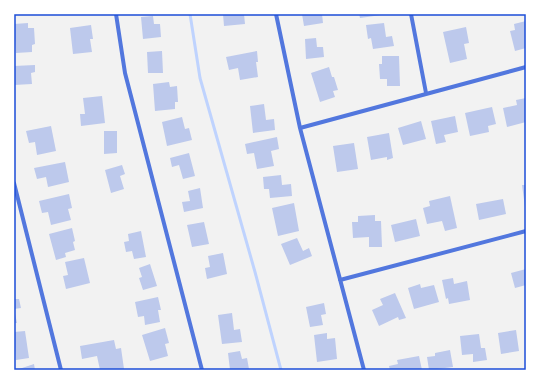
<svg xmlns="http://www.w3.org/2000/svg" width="540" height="384" viewBox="0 0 540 384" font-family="Georgia,serif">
<rect width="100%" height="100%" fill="#f2f2f2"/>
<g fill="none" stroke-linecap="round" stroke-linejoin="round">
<!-- stream -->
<path stroke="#bfd3fe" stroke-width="3" d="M190 14 200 78 255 272 281 370"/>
</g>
<!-- building -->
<path fill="#bdc9ec" d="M223 14H244L245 24 224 26Z
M302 14H322L323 23 304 26Z
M359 14H381V15L360 18Z
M153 16 154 24H160L161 37 143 39 141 17Z
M526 21V48L515 51 510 31 515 30 514 24Z
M28 23V28H34L35 44 32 45V52L16 53 14 24Z
M384 23 386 37 392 36 394 46 373 49 371 38 368 39 366 25Z
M91 25 93 39H90L92 52 73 54 70 28Z
M466 27 469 43 464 44 467 59 450 63 443 32Z
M316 38 317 47H323L324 57 306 59 305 39Z
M162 51 163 73H148L147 52Z
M257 51 258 62H256L258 77 240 80 238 68 229 70 226 57Z
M382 56H399L400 86H387V79H380L379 64H382Z
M35 65V72L31 73 32 84 14 85V66Z
M329 67 332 77H334L338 90 333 91 335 97 320 102 311 73Z
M169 82 170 87 177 86 178 102H175V109L155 111 153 84Z
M102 96 105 123 81 126 80 114H85L83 98Z
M526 98V122L507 127 503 108 517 105 516 100Z
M264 104 266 120 274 119 275 130 253 133 250 106Z
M492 107 496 124 488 126 489 132 470 136 465 113Z
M455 116 458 132 444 135 446 142 436 144 431 121Z
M182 117 185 129 189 128 192 140 167 146 162 122Z
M421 121 426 139 403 145 398 128Z
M51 126 56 151 37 155 35 142 29 143 26 131Z
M104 131H117V153L104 154Z
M389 133 393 158 387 160V157L371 160 367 137Z
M277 137 279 149 271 151 274 166 257 169 254 153 247 154 245 144Z
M354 143 358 169 337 172 333 146Z
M189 153 195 176 183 179 179 165 172 167 170 158Z
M65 162 69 182 48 187 46 177 37 179 34 168Z
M122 165 125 174 120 176 124 189 111 193 105 170Z
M281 175 282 185 291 184 292 196 270 198 269 189H264L263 177Z
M522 185H526V207H525Z
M200 188 203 208 184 212 182 202 190 201 188 191Z
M69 194 72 208 68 209 71 220 51 225 48 212 42 213 39 201Z
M450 196 457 228 445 231 442 221 427 224 423 208 430 206 429 201Z
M503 199 506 214 479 220 476 204Z
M294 203 299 231 278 236 272 208Z
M375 215V221H381L382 247H369V237L353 238 352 222H358V216Z
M416 219 420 236 395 242 391 225Z
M204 222 209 244 192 247 187 225Z
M72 228 75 241 73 242 75 250 65 253 66 257 56 260 49 234Z
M141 231 146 257 134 259 132 251 126 252 124 242 129 241 128 234Z
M297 238 303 251 309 248 312 256 290 265 281 244Z
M223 253 227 274 207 279 205 268 210 267 208 256Z
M84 258 90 283 66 289 63 276 68 275 65 262Z
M150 264 157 286 143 290 139 278 142 277 139 268Z
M526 269V285L515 288 511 273Z
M453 278 454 284 467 281 470 300 449 304 448 298 446 299 442 280Z
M420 284 421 288 434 285 439 302 414 309 408 288Z
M395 293 406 318 399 320 398 317 379 326 372 310 383 305 380 299Z
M158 297 161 310H158L160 322 145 325 144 316 138 317 135 302Z
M14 299H19L21 308 14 309Z
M324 303 326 314 321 315 323 325 310 327 306 307Z
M14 309 17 323H14Z
M232 313 234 330 240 329 242 342 222 344 218 315Z
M165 328 169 343 165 344 168 356 150 361 142 335Z
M516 330 519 351 501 354 498 333Z
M25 331 29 358 16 360 14 332Z
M327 333V339L335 338 337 359 317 362 314 335Z
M479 334 481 348H485L487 360 473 362V354L462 355 460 336Z
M114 340 116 349 121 348 124 369 100 370 97 356 82 359 80 346Z
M450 350 453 367 429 370 427 357 435 356V353Z
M240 351 242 359 247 358 249 369 246 370H230L228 353Z
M419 356 422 370H390L389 366 398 364 397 360Z
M34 364 35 370H16Z"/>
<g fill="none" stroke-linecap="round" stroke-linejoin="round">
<!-- minor -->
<path stroke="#5277de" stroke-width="4" d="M116 14 125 73 202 370
M276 14 300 128 364 370
M411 14 426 93
M300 128 526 67
M14 183 61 370
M340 280 526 231"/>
</g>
<!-- border -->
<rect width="540" height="384" fill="none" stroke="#ffffff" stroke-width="30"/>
<rect x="15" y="15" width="510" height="354" fill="none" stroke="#1d4ed8" stroke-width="1.5"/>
</svg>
